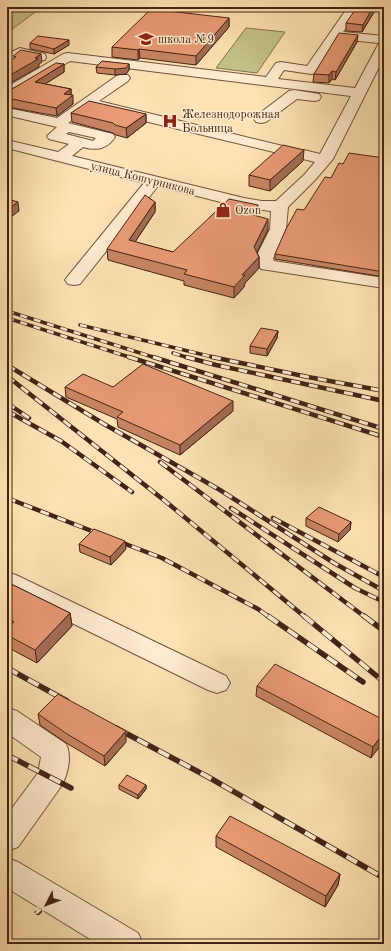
<svg xmlns="http://www.w3.org/2000/svg" width="391" height="951" viewBox="0 0 391 951" font-family="'Old Standard TT',serif">
<rect width="100%" height="100%" fill="#ffe2b3"/>
<filter id="stains"><feTurbulence type="fractalNoise" baseFrequency=".005" numOctaves="4"/><feColorMatrix values="0 0 0 0 .2 0 0 0 0 .09 0 0 0 0 .02 0 0 0 .5 -.17"/></filter>
<radialGradient id="worn" r=".72"><stop offset=".6" stop-color="#630" stop-opacity="0"/><stop offset="1" stop-color="#630" stop-opacity=".3"/></radialGradient>
<!-- green -->
<path fill="#c5c289" stroke="#847250" d="M7 7H42L7 33Z
M246 28 285 32 257 73 216 68Z"/>
<g fill="none" stroke-linecap="round" stroke-linejoin="round">
<!-- minor casing -->
<g stroke="#72533e" stroke-width="2">
<path id="minor" d="M348 7H360L343 32 384 36V57L333 159 315 180 288 207 286 229 273 259 274 261 384 278V288L261 269 255 259 270 229 271 211 244 208 158 186 80 284 74 285 68 284 65 280 68 276 144 183 7 148V140L58 152 69 144 49 139 47 136 57 127 10 116 7 117V108L57 118 118 75H128L130 78 128 81 99 101 287 147 289 150 287 153 282 154 90 108 68 123 113 134 115 137C107 149 97 151 83 147L72 156 244 198 262 201H276L305 174 315 162 299 158 296 155 299 152 304 150 320 154 351 96 70 61 12 96 7 97V87L63 54 68 53 266 77 276 63 281 62 307 66ZM338 39 379 43 355 88 278 79 284 70 311 74 316 73ZM69 132 96 138 93 141 66 134Z
M20 48 45 54 46 57 45 60 40 61 22 56 7 64V54Z
M294 90 319 94 321 97 319 100 314 101 297 99 266 122 261 123 256 122 254 119 256 116 289 91Z
M7 572 16 575 226 676 230 683 226 690 217 693 208 690 7 591Z
M7 708 17 711 66 744C72 756 68 773 62 785L18 847 7 851V815L38 773 41 757 7 733Z
M7 858 18 862 138 933 143 944H98L7 888Z"/>
</g>
<!-- minor -->
<use href="#minor" fill="#ffecce" fill-rule="evenodd"/>
<!-- rail-far2 casing -->
<g stroke="#432317" stroke-width="3.5">
<path id="rail-far2" d="M7 311 156 358
M7 318 132 358
M80 325 217 358
M173 353 189 358"/>
</g>
<!-- rail-far1 casing -->
<g stroke="#432317" stroke-width="4.5">
<path id="rail-far1" d="M129 357 384 437
M153 357 384 429
M186 357 216 365 384 401
M212 357 308 377 384 391
M7 365 104 424 220 490 334 563 384 591
M7 376 165 501 305 617
M7 403 29 418
M7 411 61 441 132 492
M160 462 365 617
M7 498 102 535
M231 508 355 588 384 602
M273 518 384 577
M115 540 162 558 258 609 269 617"/>
</g>
<!-- rail casing -->
<g stroke="#432317" stroke-width="5.5">
<path id="rail" d="M268 616 363 682
M304 616 384 682
M364 616 384 631
M7 668 67 701
M116 728 210 778 384 878
M7 755 71 788"/>
</g>
<!-- rail-far2 -->
<use href="#rail-far2" stroke="#ffecce" stroke-width="2.5" stroke-dasharray="7" stroke-linecap="butt"/>
<!-- rail-far1 -->
<use href="#rail-far1" stroke="#ffecce" stroke-width="3" stroke-dasharray="9" stroke-linecap="butt"/>
<!-- rail -->
<use href="#rail" stroke="#ffecce" stroke-width="4" stroke-dasharray="12" stroke-linecap="butt"/>
</g>
<!-- wall -->
<path fill="#c88565" stroke="#432317" d="M377 7 362 32 346 31V23Z
M229 18V27L196 65 140 58 138 60 112 57V47Z
M357 42 335 80 332 79 329 83 313 82 314 74Z
M30 43 69 45 54 54 30 49Z
M64 64V72L45 84 71 89V95L73 104 57 116 7 107V90L12 89Z
M129 64V70L126 74 115 75 97 73 96 67Z
M384 76V90L381 89 382 79Z
M71 113 146 114V123L127 138 116 135 113 133 72 122Z
M384 158V277L275 259V254L331 178 343 164Z
M303 161 270 191 249 186V175Z
M155 202V212L135 242 173 252 257 216 268 230 257 252 259 257V268L245 283 244 287 234 298 184 285V281L108 260 107 249Z
M278 331 277 338 267 356 250 353V346Z
M65 387H113L233 411 180 455 118 427 117 419 66 397Z
M306 518 351 522 350 530 338 542 306 526Z
M79 544 126 549 111 565 80 552Z
M7 582 70 613 72 626 37 663 7 647Z
M257 686 384 720 371 758 256 696Z
M38 714 126 742 105 766 68 744 40 725Z
M119 785H146V789L138 799 119 789Z
M216 836 340 874 338 885 325 907 216 847Z"/>
<!-- shaded-wall -->
<path fill="#a36c53" stroke="#432317" d="M373 7H377L362 32 363 25Z
M229 18V27L196 65V56Z
M358 35 357 42 335 80 336 72Z
M69 40V45L54 54V49Z
M139 49 140 58 138 60V50Z
M41 54 42 62 39 64V67L7 85V77Z
M64 64V72L36 90 35 82Z
M129 64V70L126 74 115 75V69Z
M332 71V79L329 83V75Z
M71 89V97L73 95V104L57 116 56 108 64 94Z
M146 114V123L127 138 126 128Z
M304 150 303 161 270 191V180Z
M18 202 19 211 7 220V210Z
M155 202V212L129 251V240Z
M258 205 257 216 250 214Z
M268 219V230L254 258V247Z
M259 257V268L245 283 244 287 234 298V287L242 275Z
M278 331 277 338 267 356V349Z
M233 401V411L180 455V445Z
M351 522 350 530 338 542 339 534Z
M125 541 126 549 111 565 110 557Z
M70 613 72 626 37 663 35 650Z
M126 731V742L105 766 104 756Z
M384 732V741L371 758 373 747Z
M146 785V789L138 799V795Z
M340 874 338 885 325 907 326 896Z"/>
<!-- building -->
<path fill="#e99b76" stroke="#432317" d="M357 7H373L363 25 346 23Z
M151 9 229 18 196 56 139 49 138 50 112 47Z
M339 33 358 35 336 72 332 71 329 75 314 74Z
M38 36 69 40 54 49 30 43Z
M21 50 41 54 35 58 38 59 7 77V62L16 57 13 56Z
M102 61 129 64 126 68 115 69 96 67Z
M56 63 64 64 35 82 71 89 64 94 73 95 56 108 7 98V90L12 89Z
M89 101 146 114 126 128 115 125 113 123 71 113Z
M283 145 304 150 270 180 249 175Z
M349 153 384 158V272L275 254 286 229 297 209 304 210 325 177 331 178 339 163 343 164Z
M145 195 155 202 129 240 173 252 229 199 258 205 250 214 268 219 254 247 259 257 242 275H245L234 287 184 274 187 270 107 249Z
M7 199 18 202 7 210Z
M261 328 278 331 267 349 250 346Z
M143 364 233 401 180 445 117 417 123 412 65 387 83 374 113 387Z
M319 507 351 522 339 534 306 518Z
M94 529 125 541 110 557 79 544Z
M7 582 70 613 35 650 7 635V629L14 622 7 618Z
M275 664 384 720V732L373 747 257 686Z
M58 694 126 731 104 756 67 734 38 714Z
M127 775 146 785 138 795 119 785Z
M230 816 340 874 326 896 216 836Z"/>
<!-- icons -->
<defs>
<g id="school-bare" transform="scale(1.2)"><path d="M0-5L7-2L0 1L-7-2ZM-4 1L0 2.5L4 1V4Q0 6-4 4Z" fill="#8f2418" stroke="#ffecce" stroke-width="2.5" paint-order="stroke"/></g>
<g id="hospital-bare" transform="scale(1.2)"><path d="M-5-5h3v3.5h4V-5h3V5h-3V1.5h-4V5h-3Z" fill="#8f2418" stroke="#ffecce" stroke-width="2.5" paint-order="stroke"/></g>
<g id="shop-bare" transform="scale(1.2)"><path d="M-5-2.5h2.3a2.7 3.5 0 0 1 5.4 0H5L5.5 6h-11ZM-1.5-2.5h3a1.5 2.3 0 0 0-3 0Z" fill="#8f2418" stroke="#ffecce" stroke-width="2.5" paint-order="stroke"/></g>
</defs>
<g fill-rule="evenodd">
<use href="#school-bare" x="146" y="39"/>
<use href="#hospital-bare" x="170" y="121"/>
<use href="#shop-bare" x="223" y="210"/>
</g>
<g text-anchor="middle" stroke-width="3" stroke-linejoin="round" paint-order="stroke">
<!-- far-poi labels -->
<g font-size="12" fill="#432317" stroke="#ffecce" text-anchor="start">
<text x="158" y="43">школа №9</text>
<text x="182" y="118">Железнодорожная<tspan x="182" dy="14">Больница</tspan></text>
<text x="235" y="214">Ozon</text>
</g>
<!-- far-street labels -->
<g font-size="12" fill="#432317" stroke="#ffecce">
<text transform="translate(143 178) rotate(14)" y="4">улица Кошурникова</text>
</g>
</g>
<!-- margin -->
<rect width="391" height="951" fill="none" stroke="#ffe2b3" stroke-width="24"/>
<rect x="8" y="8" width="375" height="935" fill="none" stroke="#432317" stroke-width="2"/>
<rect x="12" y="12" width="367" height="927" fill="none" stroke="#432317"/>
<!-- north arrow -->
<g transform="translate(46 905) rotate(228)" stroke="#ffecce" stroke-width="3" paint-order="stroke">
<path d="M0-3L7 15L0 10L-7 15Z" fill="#432317"/>
<text y="-6" font-size="11" font-weight="bold" text-anchor="middle" fill="#432317">С</text>
</g>
<rect width="100%" height="100%" filter="url(#stains)"/>
<rect width="100%" height="100%" fill="url(#worn)"/>
</svg>
